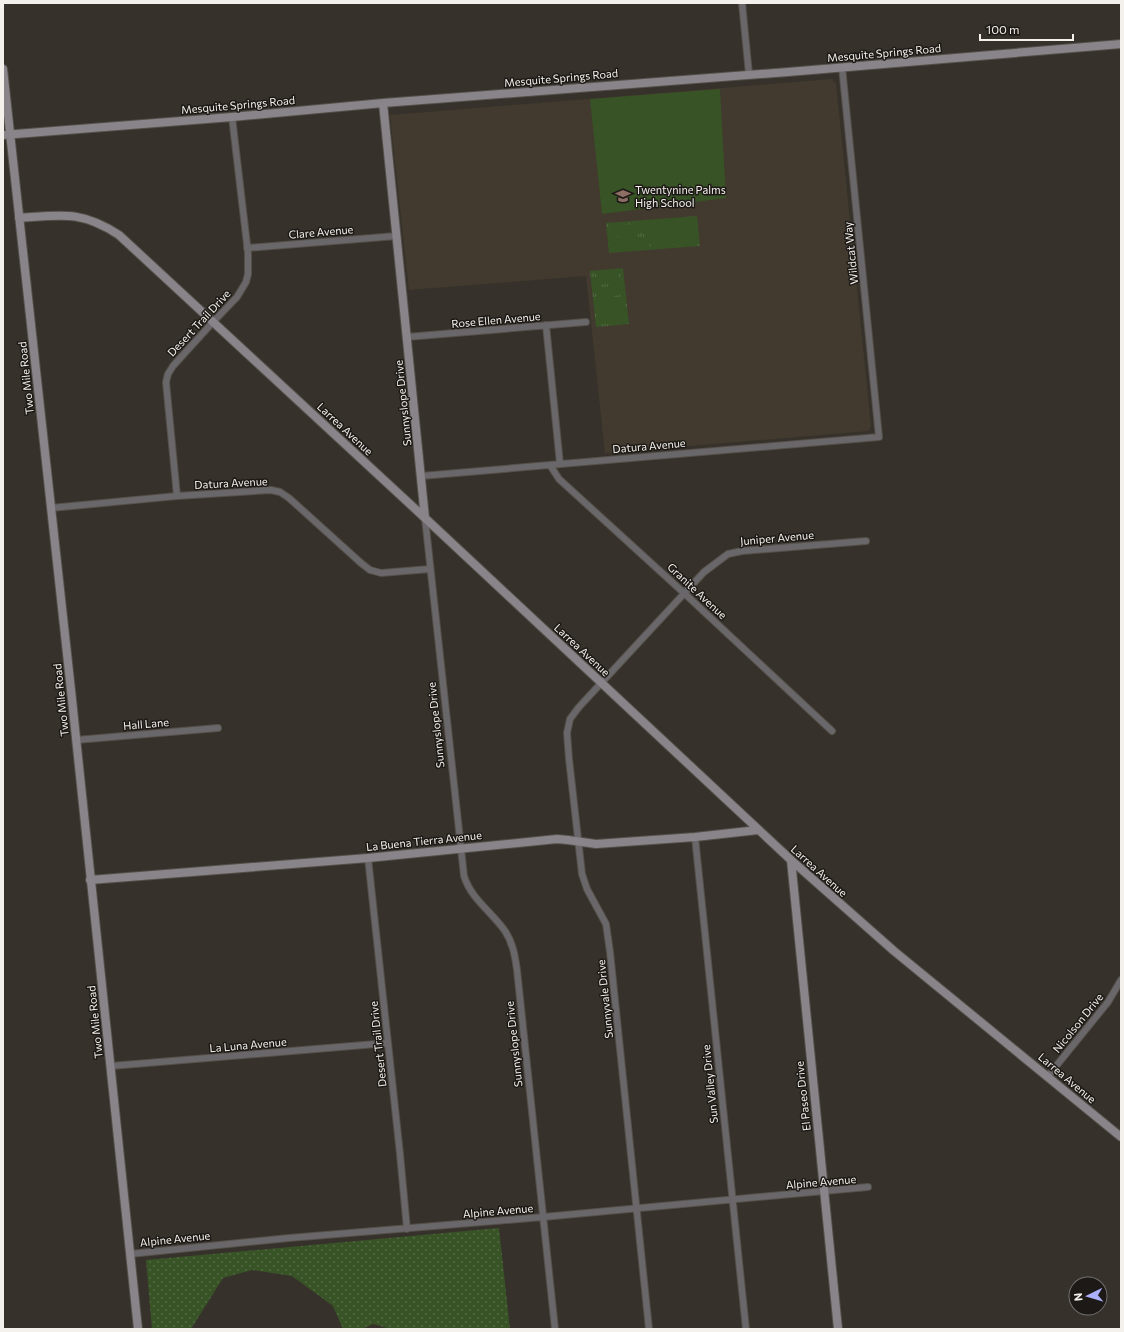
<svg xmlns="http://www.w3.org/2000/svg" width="1124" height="1332" viewBox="0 0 1124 1332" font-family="Commissioner,sans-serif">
<defs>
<pattern id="grass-dots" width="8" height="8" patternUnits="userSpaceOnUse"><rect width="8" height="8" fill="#385326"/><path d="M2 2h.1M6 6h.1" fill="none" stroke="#556c46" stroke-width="1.8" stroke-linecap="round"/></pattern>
<pattern id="park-tufts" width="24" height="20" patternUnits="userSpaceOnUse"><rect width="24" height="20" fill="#385326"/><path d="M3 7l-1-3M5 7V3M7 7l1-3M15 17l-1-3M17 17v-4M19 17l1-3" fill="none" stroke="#556c46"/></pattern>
</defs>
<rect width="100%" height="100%" fill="#36312a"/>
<!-- built -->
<path fill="#423a2e" d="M832 79 836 84 871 426 869 431 605 453 586 276 409 290 390 115Z"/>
<!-- grass -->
<path fill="url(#grass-dots)" d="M499 1228 510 1329H391L373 1324 362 1329H343L333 1306 292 1276 252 1270 223 1278 191 1329H152L146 1260Z"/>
<!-- park -->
<path fill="url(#park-tufts)" d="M697 216 700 246 609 253 606 223Z
M623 268 629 324 596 327 590 271Z"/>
<!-- pitch -->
<path fill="#385326" d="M720 89 726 198 602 214 590 99Z
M694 217 697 245 674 247 672 219Z
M670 219 673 247 651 249 648 221Z
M635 224 636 234 614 237 613 226Z
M636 238 637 248 615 250 614 240Z
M618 272 619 283 597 285 596 275Z
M619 285 620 295 598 298 597 288Z
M620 298 621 308 599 311 598 300Z
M622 311 623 321 601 324 600 313Z"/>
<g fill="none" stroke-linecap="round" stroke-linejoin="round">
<!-- street casing -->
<g stroke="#545049" stroke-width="8">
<path id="street" d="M742 3 749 74
M247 248 396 236
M546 325 560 464
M407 337 586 322
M550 465 559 479 684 593 832 731
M421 476 879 437 842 67
M177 496 166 382 168 374 173 366 213 322 237 297 246 282 248 274V253L232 117
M51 508 177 496 271 490 280 492 289 498 361 563 370 570 381 573 430 569
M425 518 464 876C471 899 492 912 505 931 513 943 515 956 517 970L555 1329
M76 740 218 728
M695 837 746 1329
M368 858 400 1154 407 1229
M111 1066 388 1043
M1048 1076 1108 1002 1121 980
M130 1254 289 1238 543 1217 868 1187
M649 1329 610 952 606 924 587 889 582 874 569 759 567 733 570 719 579 707 704 572 728 554 742 551 866 541"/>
</g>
<!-- secondary casing -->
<g stroke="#545049" stroke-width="10">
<path id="secondary" d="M3 69 71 690 138 1329
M383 103 425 518
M3 135 232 117 383 103 788 72 1121 44
M19 218C61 215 81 210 119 235L425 518 791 860 894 951 1121 1137
M791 860 838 1329
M90 880 368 858 557 839 568 840 596 844 695 837 758 830"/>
</g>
<!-- street -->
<use href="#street" stroke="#6a676a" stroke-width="6"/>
<!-- secondary -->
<use href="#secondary" stroke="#898489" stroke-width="8"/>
</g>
<!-- icons -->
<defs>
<g id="school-bare" transform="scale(1.2)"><path d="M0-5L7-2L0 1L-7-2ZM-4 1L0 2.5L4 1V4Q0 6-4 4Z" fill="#8d6e63" stroke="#1c1916" stroke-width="2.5" paint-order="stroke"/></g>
</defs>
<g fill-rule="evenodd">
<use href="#school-bare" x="623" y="196"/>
</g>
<g text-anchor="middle" stroke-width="3" stroke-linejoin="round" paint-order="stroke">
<!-- street labels -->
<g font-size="11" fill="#f4f1ec" stroke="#1c1916">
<text transform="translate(884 53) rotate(-5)" y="4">Mesquite Springs Road</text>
<text transform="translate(561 78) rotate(-5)" y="4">Mesquite Springs Road</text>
<text transform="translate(238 105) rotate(-5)" y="4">Mesquite Springs Road</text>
<text transform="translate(321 232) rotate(-5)" y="4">Clare Avenue</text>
<text transform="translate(851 253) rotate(-96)" y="4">Wildcat Way</text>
<text transform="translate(496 320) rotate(-5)" y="4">Rose Ellen Avenue</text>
<text transform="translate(199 323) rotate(-47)" y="4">Desert Trail Drive</text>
<text transform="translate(26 378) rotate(-96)" y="4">Two Mile Road</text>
<text transform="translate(403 403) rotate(-96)" y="4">Sunnyslope Drive</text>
<text transform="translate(345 429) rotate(43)" y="4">Larrea Avenue</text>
<text transform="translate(649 446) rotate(-5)" y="4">Datura Avenue</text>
<text transform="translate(231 483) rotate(-3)" y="4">Datura Avenue</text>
<text transform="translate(777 538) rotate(-5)" y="4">Juniper Avenue</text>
<text transform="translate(697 591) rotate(43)" y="4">Granite Avenue</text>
<text transform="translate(582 650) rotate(43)" y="4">Larrea Avenue</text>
<text transform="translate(61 700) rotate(-96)" y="4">Two Mile Road</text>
<text transform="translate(146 724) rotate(-5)" y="4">Hall Lane</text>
<text transform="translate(436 725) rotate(-96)" y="4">Sunnyslope Drive</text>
<text transform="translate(424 841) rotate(-6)" y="4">La Buena Tierra Avenue</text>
<text transform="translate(819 871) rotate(42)" y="4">Larrea Avenue</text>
<text transform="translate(605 999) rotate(-96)" y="4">Sunnyvale Drive</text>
<text transform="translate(95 1022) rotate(-96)" y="4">Two Mile Road</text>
<text transform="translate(1078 1023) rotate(-51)" y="4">Nicolson Drive</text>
<text transform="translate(378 1044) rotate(-96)" y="4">Desert Trail Drive</text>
<text transform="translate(514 1044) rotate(-96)" y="4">Sunnyslope Drive</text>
<text transform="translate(248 1045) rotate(-5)" y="4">La Luna Avenue</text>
<text transform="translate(1067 1078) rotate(40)" y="4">Larrea Avenue</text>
<text transform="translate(710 1084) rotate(-96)" y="4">Sun Valley Drive</text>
<text transform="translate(803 1096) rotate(-96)" y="4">El Paseo Drive</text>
<text transform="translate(821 1182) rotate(-5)" y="4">Alpine Avenue</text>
<text transform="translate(498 1211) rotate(-5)" y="4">Alpine Avenue</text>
<text transform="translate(175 1239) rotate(-6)" y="4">Alpine Avenue</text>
</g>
<!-- poi labels -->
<g font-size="11" fill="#f4f1ec" stroke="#1c1916" text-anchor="start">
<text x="635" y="194">Twentynine Palms<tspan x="635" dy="13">High School</tspan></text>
</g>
</g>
<!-- border -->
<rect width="1124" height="1332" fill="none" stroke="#f4f1ec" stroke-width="8"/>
<!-- north arrow -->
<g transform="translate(1088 1296) rotate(265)"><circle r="19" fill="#1c1916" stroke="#726f6c"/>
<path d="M0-3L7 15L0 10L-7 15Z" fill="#acaffb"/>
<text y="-6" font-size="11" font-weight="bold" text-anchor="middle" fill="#f4f1ec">N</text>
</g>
<!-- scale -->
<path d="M980 34v6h93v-6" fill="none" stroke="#f4f1ec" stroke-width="2"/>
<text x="986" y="34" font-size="12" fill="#f4f1ec" stroke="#1c1916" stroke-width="3" paint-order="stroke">100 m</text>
</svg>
